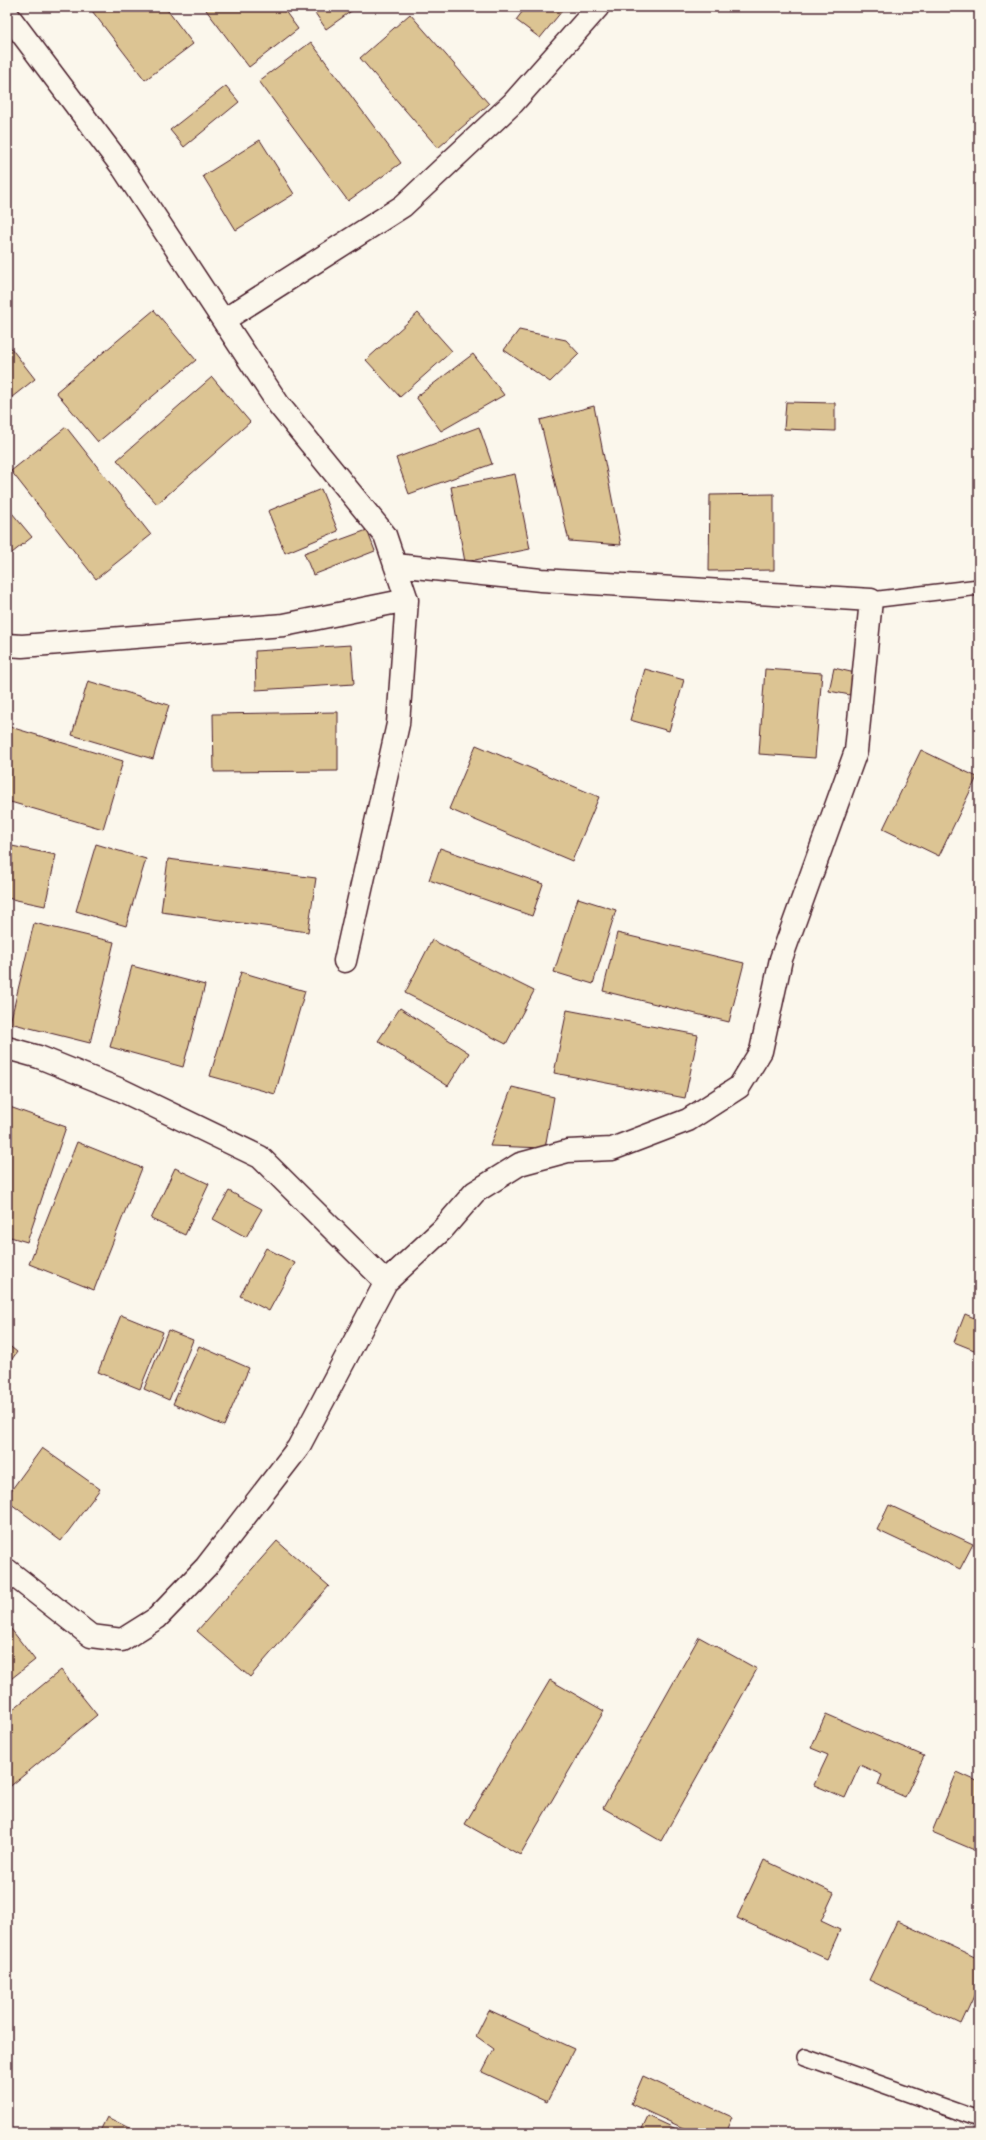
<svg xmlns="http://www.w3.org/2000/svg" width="986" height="2140" viewBox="0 0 986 2140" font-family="Delius,sans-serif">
<rect width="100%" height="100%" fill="#fbf7ec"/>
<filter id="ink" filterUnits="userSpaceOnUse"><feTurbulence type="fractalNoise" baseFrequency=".025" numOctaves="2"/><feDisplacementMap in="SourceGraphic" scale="8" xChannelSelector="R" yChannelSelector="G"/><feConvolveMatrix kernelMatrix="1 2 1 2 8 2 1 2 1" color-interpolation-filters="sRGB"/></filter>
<g filter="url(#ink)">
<!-- building -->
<path fill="#dcc493" stroke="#4a1f2b" d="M89 7H165L193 44 145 80Z
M209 7H282L298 29 249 67 206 10Z
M311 7H357L326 29Z
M526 7H556L562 11 540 38 516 20Z
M410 14 489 104 438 148 360 58Z
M311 42 401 163 348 201 259 81Z
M226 86 239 102 184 147 170 130Z
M260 140 294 194 236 230 203 176Z
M154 310 196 360 98 442 56 392Z
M418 313 452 351 400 397 366 360Z
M519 330 566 340 579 354 550 382 504 350Z
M7 343 35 379 7 401Z
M473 354 504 395 441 431 416 397Z
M212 377 250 422 157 504 117 460Z
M786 402 835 403V431L784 429Z
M594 406 621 545 569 541 540 420Z
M66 427 151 535 96 579 11 471Z
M479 427 492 464 409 494 396 458Z
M515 474 530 549 465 562 451 487Z
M321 489 338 531 285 553 268 511Z
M774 494V570L709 571 710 495Z
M7 507 32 537 7 557Z
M367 530 375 551 313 575 304 553Z
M351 645 354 684 256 690 255 651Z
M834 668 855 673 850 695 829 691Z
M645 669 684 680 669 731 630 720Z
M765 669 822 673 815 758 759 754Z
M88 681 169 705 153 759 72 735Z
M338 712V771L214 772 213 714Z
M7 726 123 761 103 829 7 801Z
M476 745 599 797 572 861 449 809Z
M921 750 977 777 939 856 883 829Z
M96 844 146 859 126 926 76 911Z
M7 845 56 855 45 906 7 898Z
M440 848 543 884 532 916 429 880Z
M168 859 316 878 308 932 161 912Z
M578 898 616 910 593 984 554 972Z
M34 923 114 942 90 1043 10 1023Z
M617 933 744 963 729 1022 603 991Z
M432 940 534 991 506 1044 405 993Z
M132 966 205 985 183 1067 110 1047Z
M241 972 305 991 275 1094 210 1076Z
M400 1008 469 1053 448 1086 378 1041Z
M567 1010 698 1035 685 1098 554 1073Z
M512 1087 554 1097 545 1148 490 1146Z
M7 1106 66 1127 27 1242 7 1236Z
M77 1142 142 1168 94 1290 29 1264Z
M175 1168 209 1184 185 1235 151 1219Z
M229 1191 262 1209 246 1237 213 1219Z
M266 1248 295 1263 269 1311 240 1296Z
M965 1314 979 1320V1352L954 1342Z
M121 1315 163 1332 140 1389 98 1372Z
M168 1330 193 1340 169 1400 144 1389Z
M7 1344 17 1352 7 1366Z
M199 1346 249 1368 224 1426 173 1404Z
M42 1448 100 1489 61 1541 7 1501V1496Z
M889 1505 973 1544 960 1569 877 1530Z
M277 1541 329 1586 250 1677 197 1631Z
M7 1624 35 1660 7 1682Z
M699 1637 757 1669 661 1841 603 1808Z
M61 1670 97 1715 7 1789V1714Z
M550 1680 604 1711 520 1855 465 1824Z
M826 1714 924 1756 905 1797 878 1785 882 1775 860 1765 845 1798 814 1785 828 1755 811 1748Z
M957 1772 979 1782V1852L932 1832Z
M764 1860 834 1893 821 1921 840 1930 827 1959 737 1918Z
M897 1921 979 1959V1985L961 2024 869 1980Z
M489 2010 574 2049 547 2102 482 2072 494 2049 476 2036Z
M643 2076 732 2117 725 2133H694L631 2104Z
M648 2116 685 2133H640Z
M107 2117 139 2133H99Z"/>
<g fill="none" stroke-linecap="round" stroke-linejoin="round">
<!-- service casing -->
<g stroke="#4a1f2b" stroke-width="18">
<path id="service" d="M871 600 979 587
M805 2057 979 2119"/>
</g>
<!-- minor casing -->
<g stroke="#4a1f2b" stroke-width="25">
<path id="minor" d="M7 14 123 168 279 405 385 535 407 600 398 724 345 961
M224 320 403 206 513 103 598 7
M7 645 22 646 284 625 407 600
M7 1048 39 1057 121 1090 260 1157 386 1282
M7 1570 91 1636 122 1640 157 1618 206 1567 298 1448 386 1282 442 1230 475 1192 520 1164 568 1151 612 1149 688 1120 739 1087 761 1051 781 959 856 751 871 600 541 580 395 565"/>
</g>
<!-- service -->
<use href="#service" stroke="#fbf7ec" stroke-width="15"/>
<!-- minor -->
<use href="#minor" stroke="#fbf7ec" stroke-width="22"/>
</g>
</g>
<!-- margin -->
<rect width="986" height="2140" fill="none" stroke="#fbf7ec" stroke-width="24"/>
<rect x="12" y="12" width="962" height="2116" fill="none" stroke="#4a1f2b" stroke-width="1.5" filter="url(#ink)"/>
</svg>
